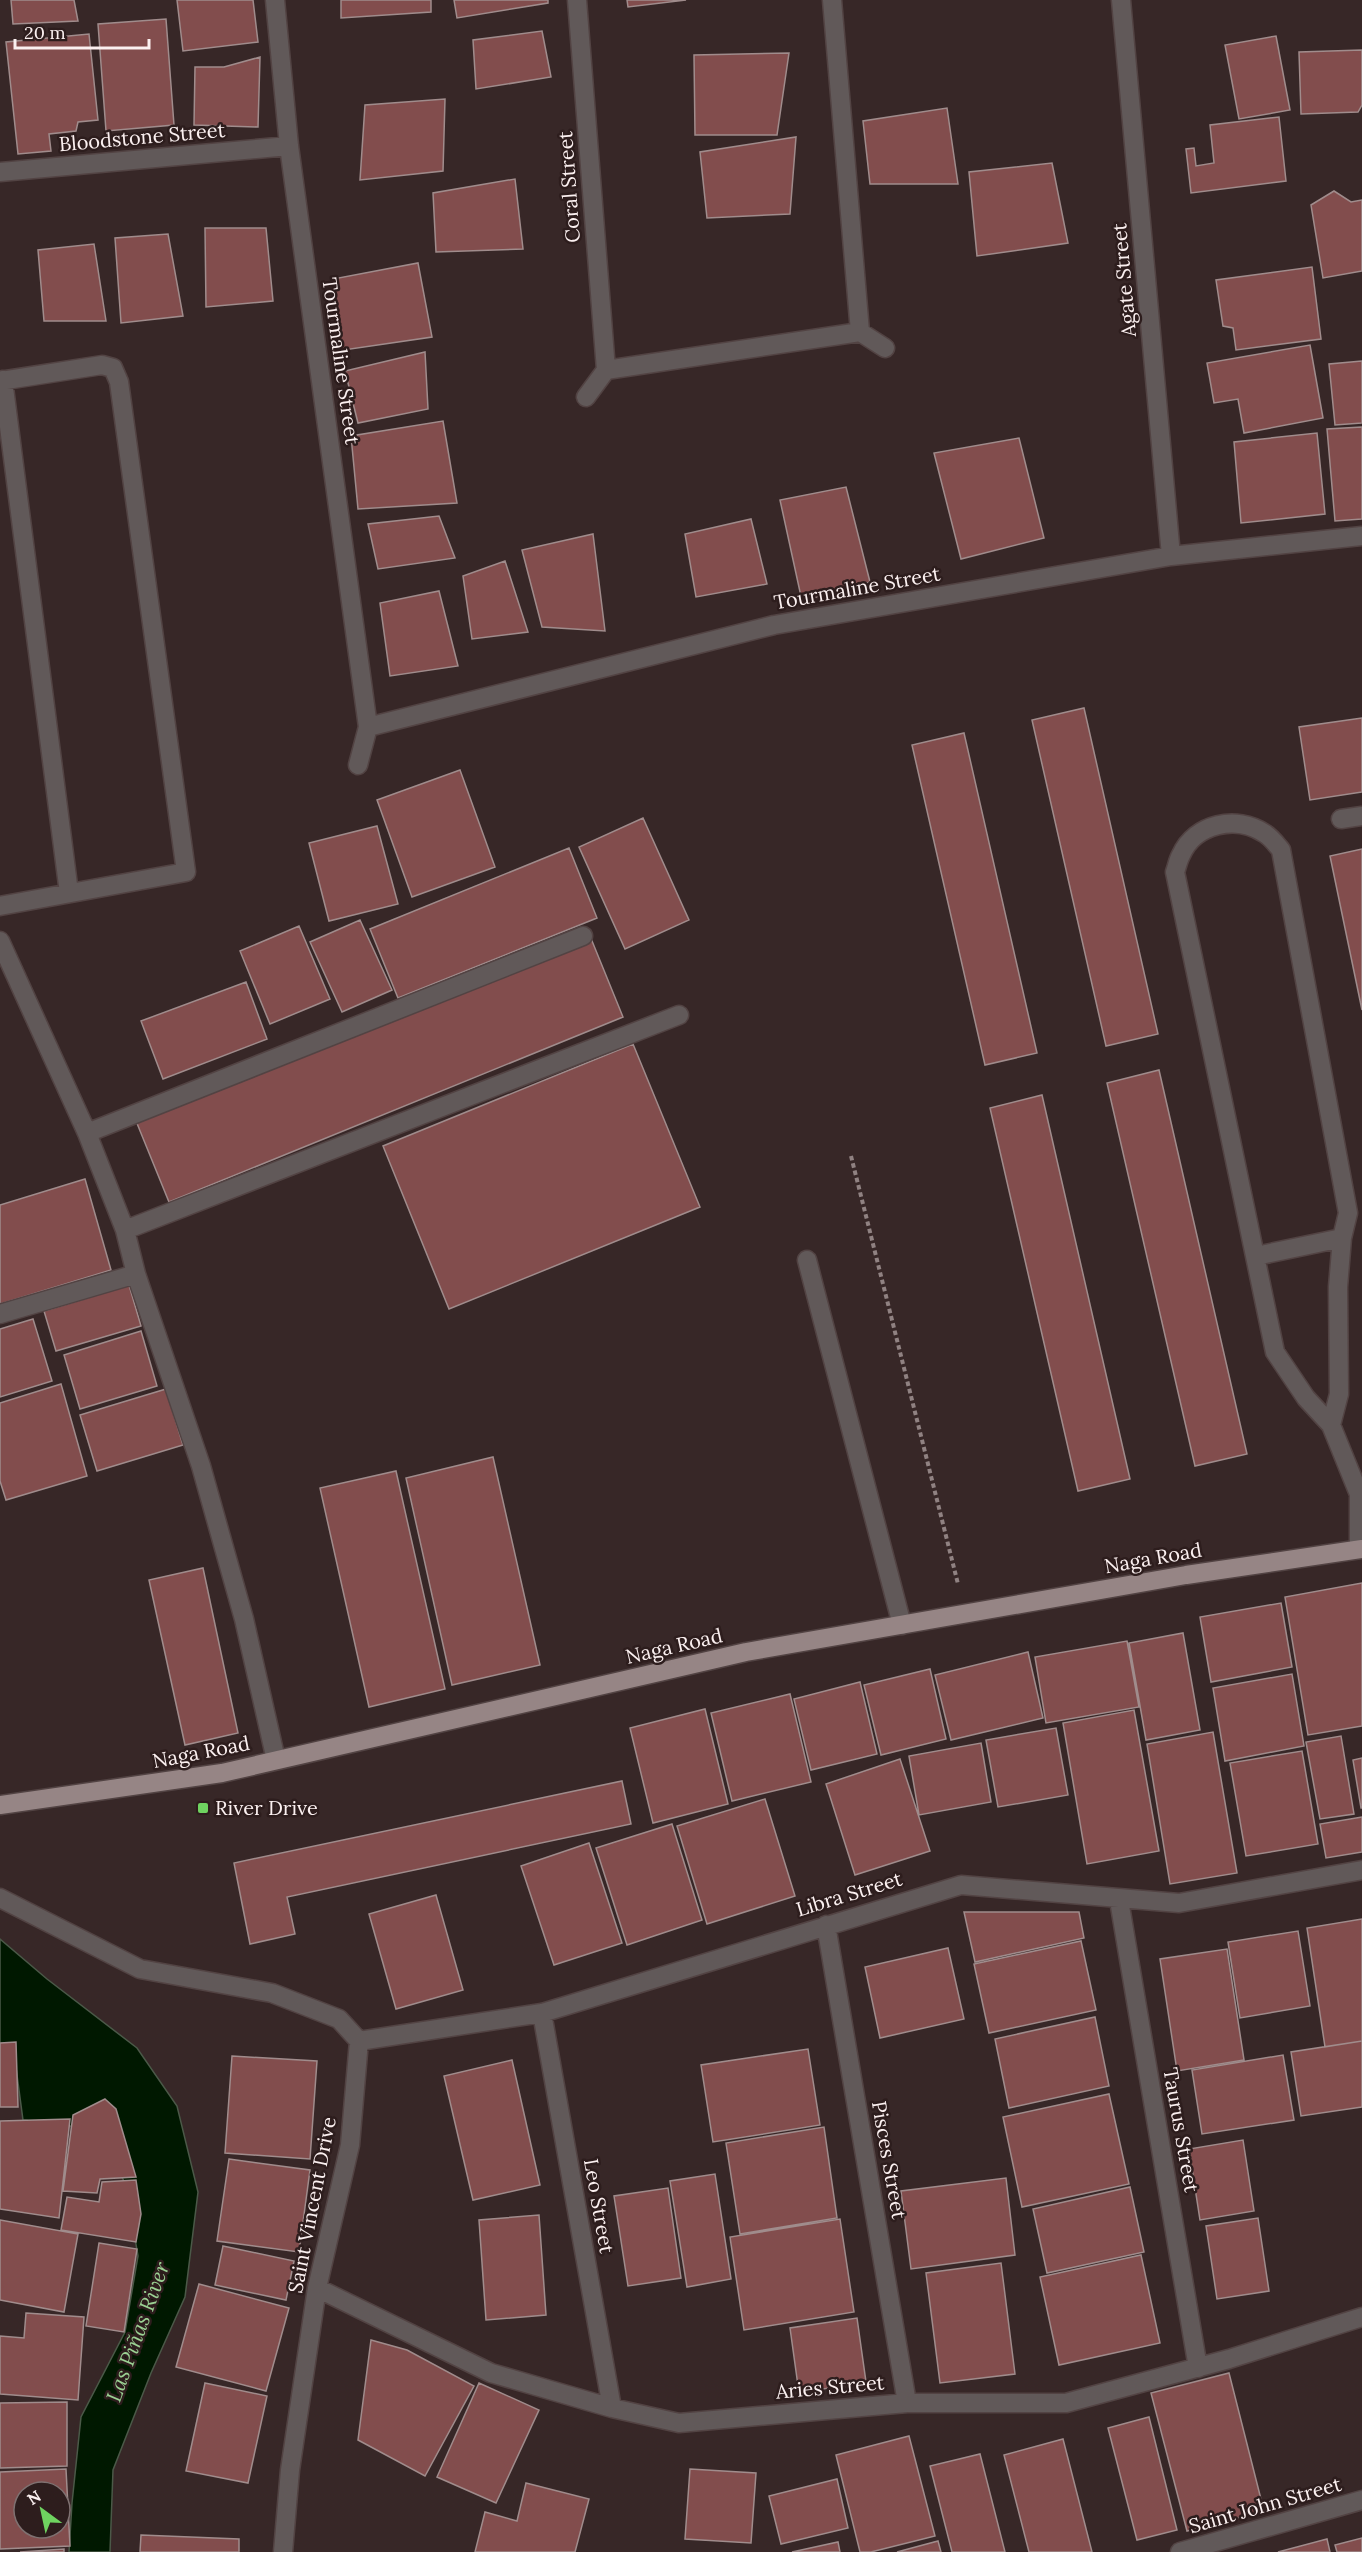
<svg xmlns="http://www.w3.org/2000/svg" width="1362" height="2552" viewBox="0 0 1362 2552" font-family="Lora,serif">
<rect width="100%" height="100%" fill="#372727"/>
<!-- water -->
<path fill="#001800" stroke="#4b5948" stroke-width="1.5" d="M0 1939 47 1979 137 2048 177 2106 198 2192 185 2297 151 2373 113 2470 110 2552H69L72 2503 81 2417 125 2332 138 2256 126 2186 101 2130 23 2120 13 2045 0 2048Z"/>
<!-- building -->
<path fill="#824d4d" stroke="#a08c8c" stroke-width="1.5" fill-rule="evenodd" d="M11 0H74L78 21 13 24Z
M177 0H253L258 42 183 51Z
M341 0H431V12L341 18Z
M454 0H548V3L457 18Z
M627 0H686L628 7Z
M166 19 174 125 106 131 98 24Z
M542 31 551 77 476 89 473 40Z
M89 34 98 120 78 122 76 131 49 134 51 151 18 154 6 42Z
M1276 36 1290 110 1239 119 1225 45Z
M1362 50V105L1358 112 1301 114 1299 52Z
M789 53 777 135H695L694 55Z
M260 57 258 127 194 125 195 67H224Z
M445 99 443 171 360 180 365 105Z
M947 108 958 184H870L863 121Z
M1279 117 1286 181 1191 193 1186 149 1194 148 1196 166 1214 163 1210 125Z
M796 137 790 214 707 218 700 152Z
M1052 163 1068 243 977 256 969 172Z
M515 179 523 249 436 252 433 193Z
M1334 191 1351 202 1362 200V271L1323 278 1311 205Z
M205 228H266L273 301 206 307Z
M168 234 183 316 121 323 115 238Z
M94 244 106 321H44L38 250Z
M418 263 432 337 337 351 333 279Z
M1312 267 1321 339 1236 350 1233 328 1223 326 1216 280Z
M1310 345 1323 418 1244 433 1238 399 1214 403 1207 363Z
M425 352 428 409 358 423 345 371Z
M1362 361V423L1335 425 1329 364Z
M443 421 457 503 358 509 351 436Z
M1362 427V519L1335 521 1327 429Z
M1317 433 1325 514 1241 523 1234 442Z
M1019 438 1044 538 961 559 934 453Z
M846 487 870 582 802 601 780 500Z
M439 516 455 558 378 569 368 524Z
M751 519 767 584 696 597 685 534Z
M593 534 605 631 542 627 522 550Z
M505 561 528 632 472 639 463 576Z
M439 591 458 666 390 676 380 603Z
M1084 708 1158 1034 1106 1046 1032 720Z
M1362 718V792L1310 800 1299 727Z
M964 733 1037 1053 985 1065 912 745Z
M460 770 495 867 412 897 377 800Z
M643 818 689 920 625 949 579 847Z
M377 826 398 904 329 921 309 843Z
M569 848 597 918 398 998 370 929Z
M1362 849V1010L1330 856Z
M360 920 392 990 342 1012 310 942Z
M299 926 330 999 270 1024 240 951Z
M590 936 623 1017 169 1202 136 1121Z
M246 982 267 1039 163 1079 141 1021Z
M633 1044 700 1207 449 1309 383 1146Z
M1159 1070 1247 1454 1195 1466 1107 1083Z
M1042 1095 1130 1479 1078 1491 990 1108Z
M85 1179 111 1270 0 1304V1205Z
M129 1285 141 1326 56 1351 44 1311Z
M33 1319 52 1381 0 1397V1329Z
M141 1331 157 1386 80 1409 64 1355Z
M61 1384 87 1476 6 1500 0 1481V1403Z
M166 1389 183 1445 97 1471 80 1415Z
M493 1457 540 1665 452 1685 406 1478Z
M396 1471 445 1689 369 1707 320 1488Z
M203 1568 238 1733 185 1745 149 1580Z
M1362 1583V1726L1308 1735 1285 1597Z
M1281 1603 1292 1667 1211 1682 1200 1617Z
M1183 1633 1200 1730 1146 1740 1129 1643Z
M1127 1641 1139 1707 1046 1723 1035 1657Z
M1028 1652 1043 1718 951 1740 935 1675Z
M930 1669 946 1739 881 1755 864 1685Z
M1292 1674 1304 1746 1225 1761 1213 1688Z
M860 1682 877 1754 811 1770 794 1699Z
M790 1694 811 1782 732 1801 711 1713Z
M705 1709 728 1804 653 1823 630 1728Z
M1134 1710 1159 1851 1087 1864 1063 1723Z
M1056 1728 1068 1795 998 1807 986 1740Z
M1213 1732 1237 1873 1170 1884 1147 1744Z
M1341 1736 1354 1814 1320 1819 1306 1742Z
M981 1743 991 1802 919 1815 909 1756Z
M1302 1751 1318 1844 1246 1856 1230 1763Z
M1362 1758V1808H1361L1353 1760Z
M900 1759 930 1851 855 1875 826 1784Z
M622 1781 631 1824 287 1897 295 1934 250 1944 234 1863Z
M765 1799 795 1896 707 1924 677 1826Z
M1362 1817V1852L1326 1858 1320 1824Z
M672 1824 702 1920 627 1945 596 1848Z
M589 1843 622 1943 554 1965 521 1866Z
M436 1895 463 1990 396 2009 369 1914Z
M964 1912H1079L1084 1938 975 1962Z
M1362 1919V2041L1325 2047 1307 1928Z
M1298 1931 1310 2006 1240 2018 1228 1942Z
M1081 1941 1096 2010 989 2033 974 1964Z
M948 1948 964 2019 880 2038 865 1967Z
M1227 1949 1244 2060 1177 2071 1160 1959Z
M1095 2017 1109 2086 1009 2108 995 2039Z
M1362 2041V2107L1301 2116 1291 2052Z
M16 2042 18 2107H0V2043Z
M808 2049 820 2125 713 2142 701 2065Z
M1283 2055 1294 2120 1202 2134 1192 2070Z
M232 2056 317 2061 310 2159 225 2153Z
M512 2060 540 2185 473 2200 444 2076Z
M1109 2094 1129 2184 1022 2207 1003 2117Z
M105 2099 116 2109 136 2177 100 2179 97 2193 63 2191 73 2115Z
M70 2119 59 2218 0 2209V2121Z
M824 2127 837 2218 740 2234 726 2143Z
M1243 2140 1254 2211 1200 2220 1189 2149Z
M229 2159 310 2170 299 2252 217 2241Z
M715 2174 731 2279 687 2287 670 2181Z
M1006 2178 1015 2255 911 2269 901 2191Z
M136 2180 141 2214 136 2242 61 2230 67 2197 99 2202 102 2182Z
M1130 2187 1144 2252 1047 2273 1033 2209Z
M668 2188 681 2278 628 2286 614 2196Z
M539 2215 546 2315 486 2320 479 2220Z
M1258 2218 1269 2291 1217 2299 1206 2226Z
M840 2219 854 2312 744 2330 730 2237Z
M0 2220 78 2234 64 2312 0 2300Z
M99 2243 137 2249 124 2332 86 2326Z
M223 2246 294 2261 286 2300 215 2285Z
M1141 2255 1160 2343 1059 2365 1040 2277Z
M1001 2263 1015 2374 940 2383 926 2273Z
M199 2284 289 2308 266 2391 176 2367Z
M26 2313 84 2317 78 2400 0 2394V2336L24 2338Z
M857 2318 866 2382 799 2393 790 2328Z
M371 2340 407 2350 474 2386 425 2476 358 2440Z
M1229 2373 1264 2511 1187 2531 1151 2393Z
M205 2383 267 2396 248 2483 186 2471Z
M479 2383 539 2410 496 2503 437 2477Z
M67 2402V2466L0 2468V2403Z
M1149 2417 1177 2530 1137 2540 1108 2428Z
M909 2436 935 2536 871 2552H860L836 2455Z
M1063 2439 1092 2552H1029L1004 2455Z
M980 2454 1005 2552H952L930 2466Z
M66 2469 70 2546 0 2549V2472ZM24 2492H60V2528H24Z
M690 2469 756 2473 751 2543 685 2539Z
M837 2479 848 2528 781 2544 769 2496Z
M526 2483 589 2499 575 2552H475L485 2512 517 2521Z
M141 2535 239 2539V2552H140Z
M1362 2538V2552H1337L1335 2545Z
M1327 2539 1330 2552H1278Z
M938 2541 941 2552H897Z
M838 2542 840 2552H792Z
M64 2549V2552H20Z"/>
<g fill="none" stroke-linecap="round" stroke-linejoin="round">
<!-- minor casing -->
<g stroke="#524343" stroke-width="21">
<path id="minor" d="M275 0 289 146 368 727 358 765
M577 0 606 370 586 397
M832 0 860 332 885 348
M1121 0 1171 556
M0 172 289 146
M606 370 860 332
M3 380 69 893
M0 381 102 365 113 368 119 382 186 872 0 906
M368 727 774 625 1171 556 1362 536
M1341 819 1362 816
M0 941 87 1133 125 1230 136 1274 201 1466 244 1619 276 1760
M87 1133 583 936
M125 1230 679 1015
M1256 1256 1342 1238
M807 1260 902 1625
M0 1314 136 1274
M1331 1425 1339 1394 1338 1287 1342 1238 1348 1213 1281 850C1276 844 1271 837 1264 833 1237 815 1195 823 1181 855 1178 860 1177 867 1175 872L1275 1352 1306 1398 1331 1425 1359 1494V1549
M0 1898 140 1969 272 1993 339 2019 359 2041 350 2145 317 2288 290 2470 283 2552
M1119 1900 1198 2368
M826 1925 907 2403
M542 2013 612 2408
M359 2041 542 2013 961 1885 1179 1903 1362 1870
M317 2288 491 2373 612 2408 679 2423 907 2403H1066L1229 2359 1362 2317
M1180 2552 1362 2500"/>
</g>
<!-- major casing -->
<g stroke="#524343" stroke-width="21">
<path id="major" d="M0 1805 222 1773 746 1652 1186 1575 1362 1549"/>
</g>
<!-- path -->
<path stroke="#908282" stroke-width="4" stroke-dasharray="4.5 3" stroke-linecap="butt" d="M851 1156 958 1584"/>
<!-- minor -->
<use href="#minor" stroke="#615959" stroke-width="18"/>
<!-- major -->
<use href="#major" stroke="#968585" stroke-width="18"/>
</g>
<!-- markers -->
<rect fill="#6fd360" stroke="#2d1d1d" stroke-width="2" x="197" y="1802" width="12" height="12" rx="3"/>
<g text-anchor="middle" stroke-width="5" stroke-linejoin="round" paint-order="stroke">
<!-- street labels -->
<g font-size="20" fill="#fbf0f0" stroke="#2d1d1d">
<text transform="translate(142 137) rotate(-5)" y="7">Bloodstone Street</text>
<text transform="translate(569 187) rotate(-94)" y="7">Coral Street</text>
<text transform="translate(1124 280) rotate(-95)" y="7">Agate Street</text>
<text transform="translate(341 361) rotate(82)" y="7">Tourmaline Street</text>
<text transform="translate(857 588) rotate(-10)" y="7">Tourmaline Street</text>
<text transform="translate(1153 1558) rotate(-10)" y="7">Naga Road</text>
<text transform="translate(674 1646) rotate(-13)" y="7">Naga Road</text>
<text transform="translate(201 1752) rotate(-11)" y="7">Naga Road</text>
<text transform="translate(849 1894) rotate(-17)" y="7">Libra Street</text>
<text transform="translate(1181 2130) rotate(80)" y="7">Taurus Street</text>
<text transform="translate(889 2160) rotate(80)" y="7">Pisces Street</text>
<text transform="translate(312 2205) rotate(-79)" y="7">Saint Vincent Drive</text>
<text transform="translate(599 2206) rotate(80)" y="7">Leo Street</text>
<text transform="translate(830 2387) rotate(-5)" y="7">Aries Street</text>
<text transform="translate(1265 2505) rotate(-16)" y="7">Saint John Street</text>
</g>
<!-- poi labels -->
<g font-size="20" fill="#fbf0f0" stroke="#2d1d1d" text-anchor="start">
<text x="215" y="1815">River Drive</text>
</g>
<!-- water labels -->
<g font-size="21" font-style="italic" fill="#9bd193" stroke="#2d1d1d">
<text transform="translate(138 2332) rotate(-70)" y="7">Las Piñas River</text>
</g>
</g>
<!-- north arrow -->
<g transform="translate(42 2510) rotate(327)"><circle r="28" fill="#2d1d1d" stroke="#7f7171" stroke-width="1.5"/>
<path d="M0-4.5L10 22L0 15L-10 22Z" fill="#6fd360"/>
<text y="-9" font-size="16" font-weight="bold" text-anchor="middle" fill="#fbf0f0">N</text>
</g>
<!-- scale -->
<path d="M15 39v9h134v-9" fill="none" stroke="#fbf0f0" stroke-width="3"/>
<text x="24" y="39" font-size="18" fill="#fbf0f0" stroke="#2d1d1d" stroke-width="4.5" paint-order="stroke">20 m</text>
</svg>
